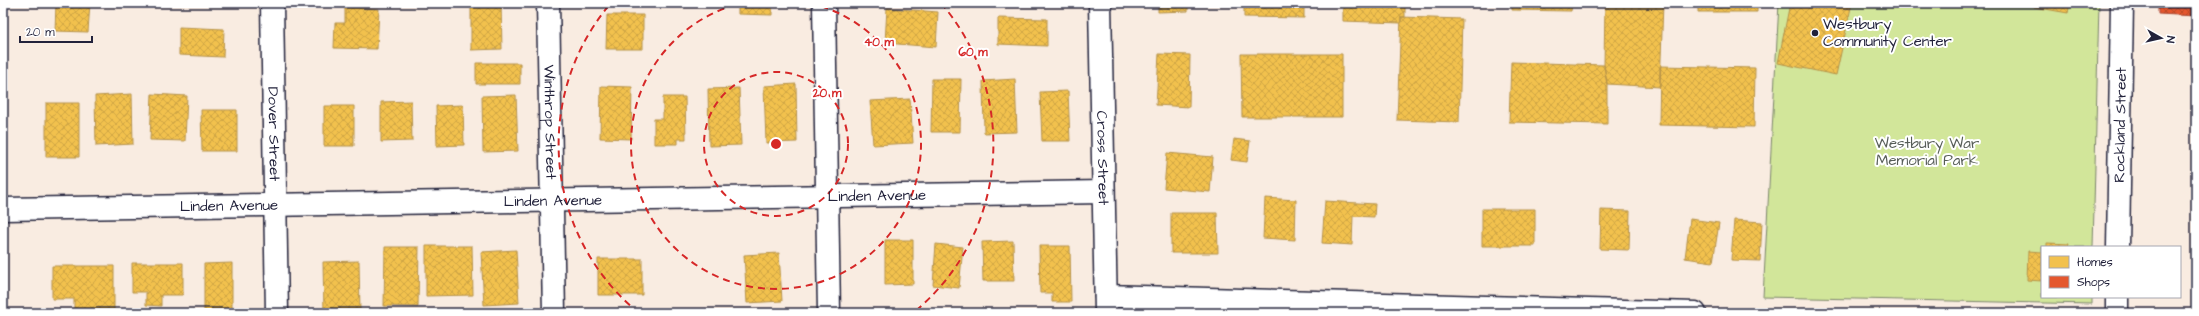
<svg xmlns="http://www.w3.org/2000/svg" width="2199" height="316" viewBox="0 0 2199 316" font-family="'Architects Daughter',sans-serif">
<defs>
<pattern id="homes-cross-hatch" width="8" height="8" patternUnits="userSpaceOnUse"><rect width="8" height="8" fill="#f2c14e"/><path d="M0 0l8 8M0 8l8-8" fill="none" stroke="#cfa645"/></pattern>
<pattern id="shops-cross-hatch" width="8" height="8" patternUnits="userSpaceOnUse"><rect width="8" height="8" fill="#e4572e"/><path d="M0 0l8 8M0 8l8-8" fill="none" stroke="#b84828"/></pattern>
</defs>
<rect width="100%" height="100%" fill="#f9ece1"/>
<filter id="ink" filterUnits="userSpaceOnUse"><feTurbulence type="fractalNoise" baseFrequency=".025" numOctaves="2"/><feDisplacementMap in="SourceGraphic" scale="8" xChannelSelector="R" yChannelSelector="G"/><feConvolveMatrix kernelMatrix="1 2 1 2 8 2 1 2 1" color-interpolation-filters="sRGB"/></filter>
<g filter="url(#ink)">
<!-- green -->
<path fill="#d2e69a" stroke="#7a846a" d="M1779 3H2099L2093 247H2042V297H2092V304L1763 297Z"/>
<!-- homes -->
<path fill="url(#homes-cross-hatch)" stroke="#b49148" d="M56 3H90L88 32 55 31Z
M471 3H501L502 49 471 50Z
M738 3H772V15L738 14Z
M1158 3H1188V11L1158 12Z
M1244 3H1304V18L1244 17Z
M1343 3H1405V17H1401V23L1343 21Z
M1512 3H1572L1571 11 1512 10Z
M1605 3H1663L1660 87 1607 84 1604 65Z
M1698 3H1757V12H1698Z
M1790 3H1852L1836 75 1778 63Z
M2035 3H2070L2068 13 2034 7Z
M345 7 379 9 377 49 334 48 335 23H345Z
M887 8 938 12 936 47 885 43Z
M607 15H643V49H606Z
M1401 17 1462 19 1459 122 1397 120Z
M998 18 1047 19V46L998 44Z
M179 27 224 29 223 57 179 55Z
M1159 54 1190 55 1189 107 1156 105Z
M1241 54H1342V117H1242Z
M1511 62 1604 65 1607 84V124L1509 122Z
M476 63H520V84H476Z
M1660 66 1755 68 1754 127 1659 125Z
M932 79H961L960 132H931Z
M1015 79 1017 132 984 133 983 81Z
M796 84 797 142 766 143 764 86Z
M601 86 632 87 631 139 600 138Z
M739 88 741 145 709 146 708 89Z
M1068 91 1070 141H1042L1040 92Z
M132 94 133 144 96 146 95 96Z
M152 94 187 96 185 141 150 140Z
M516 95 518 151 483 152 482 96Z
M663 97H685L686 139H678V144H654V119H663Z
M910 99 913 143 873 145 870 101Z
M411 101 412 141 381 142V102Z
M46 103H79V157H46Z
M463 105 464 145 437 146 436 106Z
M324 106H354V146H324Z
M201 110H237V151H202Z
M1234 139 1250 141 1247 162 1231 160Z
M1167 153 1213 157 1210 192 1164 188Z
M1265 198 1296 200 1295 240 1263 238Z
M1325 201 1375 204 1374 217 1353 216 1352 245 1322 243Z
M1482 209H1535V246H1482Z
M1601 210 1630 211 1629 250 1600 249Z
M1171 213H1217L1218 253H1171Z
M1690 219 1719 223 1713 262 1685 258Z
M1734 220 1762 222 1760 261 1731 260Z
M885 240H913V284L885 285Z
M1013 241 1014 281H983L982 242Z
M2047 243 2069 244 2068 247H2047Z
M936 244 963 247 959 288 933 285Z
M426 246H472L473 295 426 296Z
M1039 246H1070L1071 302H1052V293H1040Z
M385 247H419L418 307 384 306Z
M516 250 519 303 484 305 481 252Z
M2028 251 2042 252V281L2027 280Z
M779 253 782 301 747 303 744 255Z
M598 259H642V295H598Z
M359 261 360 312 324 313 323 262Z
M132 263H183V295H161V306L146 305V292H132Z
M232 263V313H204V264Z
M52 266H114V313H74V299H52Z"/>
<!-- shops -->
<path fill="url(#shops-cross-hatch)" stroke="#aa4732" d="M2158 3H2196V16L2158 14Z"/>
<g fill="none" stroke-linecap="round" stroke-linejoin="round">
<!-- minor casing -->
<g stroke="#22223b" stroke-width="25">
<g id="minor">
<path id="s1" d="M272 3 277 313"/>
<path id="s2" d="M548 3 554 313"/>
<path d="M824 3 829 313"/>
<path id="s3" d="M1100 3 1106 313"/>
<path id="s4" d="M3 209 1103 192"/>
<path d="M1106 296 1695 313"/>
</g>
</g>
<!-- tertiary casing -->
<g stroke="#22223b" stroke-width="25">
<g id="tertiary">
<path id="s5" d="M2118 247 2122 3"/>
<path d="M2117 313V297"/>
</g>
</g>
<!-- minor -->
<use href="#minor" stroke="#fff" stroke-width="22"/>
<!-- tertiary -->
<use href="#tertiary" stroke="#fff" stroke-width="22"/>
</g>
</g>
<!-- distance rings -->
<g fill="none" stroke="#d62828" stroke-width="2" stroke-dasharray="7 5">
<circle cx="776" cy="144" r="72"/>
<path d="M810 3A145 145 0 1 1 742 3"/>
<path d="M639 313A217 217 0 0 1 611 3M941 3A217 217 0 0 1 913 313"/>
</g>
<!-- markers -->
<circle fill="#22223b" stroke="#fff" stroke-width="1.5" cx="1815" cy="33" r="4"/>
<g text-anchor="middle" stroke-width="4" stroke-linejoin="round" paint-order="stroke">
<!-- poi labels -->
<g font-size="15" fill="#22223b" stroke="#fff" text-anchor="start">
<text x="1823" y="29">Westbury<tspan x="1823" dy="17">Community Center</tspan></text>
</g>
<!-- street labels -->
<g font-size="15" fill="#22223b" stroke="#fff">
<text dy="5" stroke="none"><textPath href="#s2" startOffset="119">Winthrop Street</textPath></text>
<text dy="5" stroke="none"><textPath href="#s5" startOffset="122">Rockland Street</textPath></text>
<text dy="5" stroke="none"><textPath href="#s1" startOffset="131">Dover Street</textPath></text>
<text dy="5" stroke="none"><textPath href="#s3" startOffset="155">Cross Street</textPath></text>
<text dy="5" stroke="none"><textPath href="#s4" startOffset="874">Linden Avenue</textPath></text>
<text dy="5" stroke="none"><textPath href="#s4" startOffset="550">Linden Avenue</textPath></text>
<text dy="5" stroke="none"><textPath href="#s4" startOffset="226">Linden Avenue</textPath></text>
</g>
<!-- park labels -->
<g font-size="15" fill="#575d58" stroke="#fff">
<text x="1927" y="148">Westbury War<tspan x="1927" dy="17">Memorial Park</tspan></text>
</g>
</g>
<circle cx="776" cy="144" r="6" fill="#d62828" stroke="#fff" stroke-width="2"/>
<g font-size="12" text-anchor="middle" font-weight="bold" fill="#d62828" stroke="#fff" stroke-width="4" stroke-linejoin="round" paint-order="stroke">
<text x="879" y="46">40 m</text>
<text x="973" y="56">60 m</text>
<text x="827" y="97">20 m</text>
</g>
<!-- margin -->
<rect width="2199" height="316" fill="none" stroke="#fff" stroke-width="16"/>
<rect x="8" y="8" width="2183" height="300" fill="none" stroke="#22223b" stroke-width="1.5" filter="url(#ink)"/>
<!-- legend -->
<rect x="2041" y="246" width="140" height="52" fill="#ffffff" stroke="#a7a7b1"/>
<rect x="2049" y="256" width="20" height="12" fill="#f2c14e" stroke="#a7a7b1"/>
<text x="2077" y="266" font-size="12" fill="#22223b">Homes</text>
<rect x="2049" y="276" width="20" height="12" fill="#e4572e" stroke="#a7a7b1"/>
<text x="2077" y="286" font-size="12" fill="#22223b">Shops</text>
<!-- north arrow -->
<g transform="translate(2161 38) rotate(98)" stroke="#ffffff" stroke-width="3" paint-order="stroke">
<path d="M0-3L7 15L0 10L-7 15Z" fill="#22223b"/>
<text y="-6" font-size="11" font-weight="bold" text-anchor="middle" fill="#22223b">N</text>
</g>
<!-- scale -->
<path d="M20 36v6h72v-6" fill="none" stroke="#22223b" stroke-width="2"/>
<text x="26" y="36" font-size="12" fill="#22223b" stroke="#ffffff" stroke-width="3" paint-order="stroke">20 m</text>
</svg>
